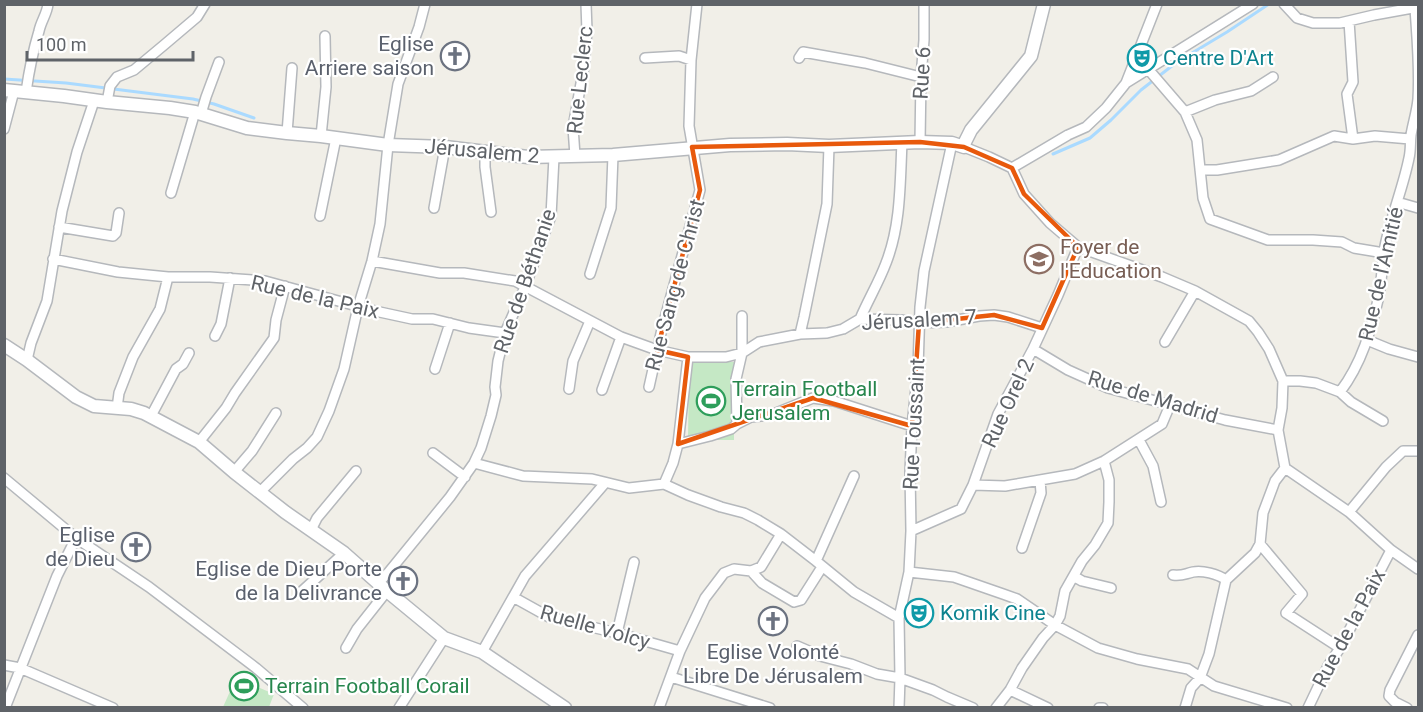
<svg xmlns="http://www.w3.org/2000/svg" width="1423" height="712" viewBox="0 0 1423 712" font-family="Roboto,sans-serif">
<rect width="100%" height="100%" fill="#f1efe8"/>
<!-- garden -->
<path fill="#c5e8c5" d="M689 362H734V440H688Z
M236 678 274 694 269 707H223Z"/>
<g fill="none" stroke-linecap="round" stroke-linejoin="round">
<!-- stream -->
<path stroke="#aadaff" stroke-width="3" d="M4 79 66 83 193 99 214 104 254 118
M1053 154 1090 138 1111 120 1141 90 1177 62 1227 32 1269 4"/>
<!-- minor casing -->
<g stroke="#b5b8bc" stroke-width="12">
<path id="minor" d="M1284 4 1297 18 1313 23H1340L1374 15 1418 7
M1349 21 1353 82 1347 94 1353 139
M645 58 679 56 691 60
M799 58 803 52 865 63 921 77
M1148 69 1185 112 1197 140 1203 198 1210 219 1268 240H1313L1342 242 1354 248 1384 253
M1126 83 1157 4
M26 92C29 71 33 51 39 31 41 21 47 14 48 4
M107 102 110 86 117 77 134 70 164 45 197 17 205 4
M1185 112 1215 100 1251 91 1273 77
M201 114 206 97 219 62
M4 129 14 91
M287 133 292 68
M321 136 326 87 325 36
M920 142 921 77 924 40V4
M964 147 989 157 1012 168 1024 194 1050 223 1078 247 1162 277 1195 291 1249 321 1258 332 1269 349 1283 381 1282 408 1278 430 1285 468 1349 512 1391 550 1418 569
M485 152V167L491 212
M575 156 573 127 584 67 587 31 586 4
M1012 168 1068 135 1086 127 1106 108 1126 83 1253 4
M1200 170H1217L1279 160 1334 136 1353 139 1375 136 1410 139
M171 193 195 112
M1397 202 1418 208
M434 208 445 147
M320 216 336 138
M59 227 113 236 116 233 119 213
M53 259 118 272 168 277H210L265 281 375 311 412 319H433L469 328 505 333
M372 261 440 273H464L515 281 621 337 657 350 688 357H726L742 353 759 342 800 334 827 333 843 329 860 319 901 320 919 323 947 322 979 316 994 315 1008 317 1042 328
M590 274 611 208 613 155
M860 319C868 300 879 282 886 263 901 225 900 183 902 142
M800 334 804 317 827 204 829 146
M215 336 221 324 230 278
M1367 340 1389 349 1418 357
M1165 342 1195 291
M1033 349 1068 370 1108 388 1225 420 1278 430
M27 360 31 343 47 301 62 211 77 152 94 101
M435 369 450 323
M1283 381H1300L1316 383 1340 392 1351 402 1383 421
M649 387 662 329 700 190 689 126 691 60 697 4
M569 389 573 361 590 321
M602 390 621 337
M1340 392C1362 363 1371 330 1379 296 1382 279 1382 262 1385 246 1391 216 1403 188 1409 158 1411 150 1410 143 1411 135 1413 123 1417 111 1418 99 1420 69 1417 38 1415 8
M117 408 119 393 133 357 160 309 168 277
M151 416 176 369 183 364 189 353
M737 424 736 379 742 353V316
M1139 440 1153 466 1161 502
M199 442 226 408 235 393 274 338 276 320 285 286
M678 444 710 436 731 429 737 424 751 417 771 415 813 398 834 401 912 426
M433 453 465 477
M474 463 523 476 592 479 629 488 664 484 688 495 721 507 744 513 758 520 781 534 816 561 854 592 899 618
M234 472 252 451 276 413
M4 478 76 538 149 587 256 668 303 708
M664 484 673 463 678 444 688 357
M973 485 1005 486 1075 474 1104 461 1162 424 1170 405
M259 493 293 459 307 448 317 437 329 411 344 369 358 307 372 261 380 224 388 145 398 84 419 27 425 4
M1349 512 1386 467 1403 451H1418
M311 530 317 518 356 471
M911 531 961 509 973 485 998 414 1033 349 1058 295 1078 247
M1260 544 1302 594 1286 613 1340 648
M1022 548 1041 493 1040 480
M816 561 854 476
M751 571 761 567 781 534
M909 572 954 577 1003 594 1017 599 1055 625 1098 648 1137 659 1188 669 1214 686 1287 708
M1173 575C1183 576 1184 574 1193 572 1202 570 1218 574 1226 580
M1075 577 1082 581 1111 588
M378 583 388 573 450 497 474 463 481 448 491 416 496 395 495 387 498 361 505 333 525 287 551 216 554 157
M301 592 344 553
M513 597 549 617 617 633 680 651
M617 633 634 562
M797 646 820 656 851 664 877 674 900 678 933 690 947 697 973 708
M346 648 357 629 387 591
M482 652 525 576 605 483
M4 665 20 668 113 708
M671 677 770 708
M1010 690 1048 708
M5 708 57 576 76 538
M399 708 444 638
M659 708 680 651 705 598 724 573 734 569 751 571 762 583 794 602 801 600 822 567
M899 708 900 678 899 618 909 572 911 531 910 472 912 426 918 368 920 307 924 271 952 143
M996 708 1010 690 1022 668 1043 638 1055 625 1060 616 1065 591 1082 561 1095 545 1108 523 1109 502V480L1104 461
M1099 708H1103
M1185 708 1191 688 1200 678 1209 654 1226 580 1255 553 1260 544 1263 513 1275 481 1285 468
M1308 708 1328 666 1340 648 1391 550
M1407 708 1395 702 1389 696 1390 690 1418 635"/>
</g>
<!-- tertiary casing -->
<g stroke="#b5b8bc" stroke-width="15">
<path id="tertiary" d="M4 90 64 96 107 102 170 108 195 112 247 128 287 133 321 136 388 145 445 147 528 157 613 155 730 145 787 144 829 146 920 142 952 143 964 147 965 142 971 130 1031 56 1044 4
M4 345 27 360 76 397 94 406 131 409 144 413 199 442 234 472 285 512 344 553 387 591 444 638 482 652 565 708"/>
</g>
<!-- minor -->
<use href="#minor" stroke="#fff" stroke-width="9"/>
<!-- tertiary -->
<use href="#tertiary" stroke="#fff" stroke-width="12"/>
</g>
<!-- marked area -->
<path fill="none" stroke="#e8590c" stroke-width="4.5" stroke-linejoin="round" d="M920 142 964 147 1012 168 1024 194 1078 247 1042 328 994 315 919 323 912 426 813 398 678 444 688 357 657 350 700 190 692 147Z"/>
<!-- icons -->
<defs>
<g id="church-ring" transform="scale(1.5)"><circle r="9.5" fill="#fff" stroke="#6b7280" stroke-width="1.5"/><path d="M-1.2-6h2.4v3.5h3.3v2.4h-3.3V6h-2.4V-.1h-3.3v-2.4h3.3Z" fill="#6b7280"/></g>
<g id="theatre-ring" transform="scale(1.5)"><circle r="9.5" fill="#fff" stroke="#0f9aa8" stroke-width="1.5"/><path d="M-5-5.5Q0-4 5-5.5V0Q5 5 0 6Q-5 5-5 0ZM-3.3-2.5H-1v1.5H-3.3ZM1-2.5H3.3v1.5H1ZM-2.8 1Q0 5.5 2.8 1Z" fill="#0f9aa8"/></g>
<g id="school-ring" transform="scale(1.5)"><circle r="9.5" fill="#fff" stroke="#8d6e63" stroke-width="1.5"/><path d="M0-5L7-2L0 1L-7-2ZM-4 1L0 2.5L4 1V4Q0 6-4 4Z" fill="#8d6e63"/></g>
<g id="stadium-ring" transform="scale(1.5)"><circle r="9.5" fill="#fff" stroke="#2e9e5b" stroke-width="1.5"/><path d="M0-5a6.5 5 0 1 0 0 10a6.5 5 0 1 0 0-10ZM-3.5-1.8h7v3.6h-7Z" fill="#2e9e5b"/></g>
</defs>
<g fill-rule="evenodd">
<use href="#church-ring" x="455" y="56"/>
<use href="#theatre-ring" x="1142" y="58"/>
<use href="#school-ring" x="1039" y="259"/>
<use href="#stadium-ring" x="711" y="401"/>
<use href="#church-ring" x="136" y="547"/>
<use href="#church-ring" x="403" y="581"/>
<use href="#theatre-ring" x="919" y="613"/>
<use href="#church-ring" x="773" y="621"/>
<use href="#stadium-ring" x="244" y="686"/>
</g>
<g text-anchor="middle" stroke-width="4.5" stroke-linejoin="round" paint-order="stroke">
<!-- worship labels -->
<g font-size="21" fill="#5b616d" stroke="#fff" text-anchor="end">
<text x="434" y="51">Eglise<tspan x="434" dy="24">Arriere saison</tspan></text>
<text x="115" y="542">Eglise<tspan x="115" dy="24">de Dieu</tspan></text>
<text x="382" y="576">Eglise de Dieu Porte<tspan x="382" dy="24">de la Delivrance</tspan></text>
<text x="773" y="659" text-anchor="middle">Eglise Volonté<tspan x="773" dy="24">Libre De Jérusalem</tspan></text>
</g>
<!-- culture labels -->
<g font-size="21" fill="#0d838f" stroke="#fff" text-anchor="start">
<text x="1163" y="65">Centre D'Art</text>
<text x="940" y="620">Komik Cine</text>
</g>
<!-- street labels -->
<g font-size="21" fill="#5f6368" stroke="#fff">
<text transform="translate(922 73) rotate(-87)" y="7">Rue 6</text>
<text transform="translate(580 80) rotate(-84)" y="7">Rue Leclerc</text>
<text transform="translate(482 151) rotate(5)" y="7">Jérusalem 2</text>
<text transform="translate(1381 274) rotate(-77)" y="7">Rue de l'Amitié</text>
<text transform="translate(525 281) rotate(-71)" y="7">Rue de Béthanie</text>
<text transform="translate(675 285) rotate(-75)" y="7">Rue Sang de Christ</text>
<text transform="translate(315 297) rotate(13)" y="7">Rue de la Paix</text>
<text transform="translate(919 320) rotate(-3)" y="7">Jérusalem 7</text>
<text transform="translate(1153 397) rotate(17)" y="7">Rue de Madrid</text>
<text transform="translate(1008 403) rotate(-65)" y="7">Rue Orel 2</text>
<text transform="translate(914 424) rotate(-87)" y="7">Rue Toussaint</text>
<text transform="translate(595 627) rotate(16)" y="7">Ruelle Volcy</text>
<text transform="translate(1349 628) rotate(-62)" y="7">Rue de la Paix</text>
</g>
<!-- education labels -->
<g font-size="21" fill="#785e54" stroke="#fff" text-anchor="start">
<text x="1060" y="254">Foyer de<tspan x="1060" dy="24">l'Education</tspan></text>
</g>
<!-- leisure labels -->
<g font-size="21" fill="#27864d" stroke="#fff" text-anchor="start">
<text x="732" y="396">Terrain Football<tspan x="732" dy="24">Jerusalem</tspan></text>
<text x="265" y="693">Terrain Football Corail</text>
</g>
</g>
<!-- border -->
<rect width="1423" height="712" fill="none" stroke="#5f6368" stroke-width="12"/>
<!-- scale -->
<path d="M27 51v9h166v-9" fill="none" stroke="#5f6368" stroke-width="3"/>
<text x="36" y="51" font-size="18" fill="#5f6368" stroke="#ffffff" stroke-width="4.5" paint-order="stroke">100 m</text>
</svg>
